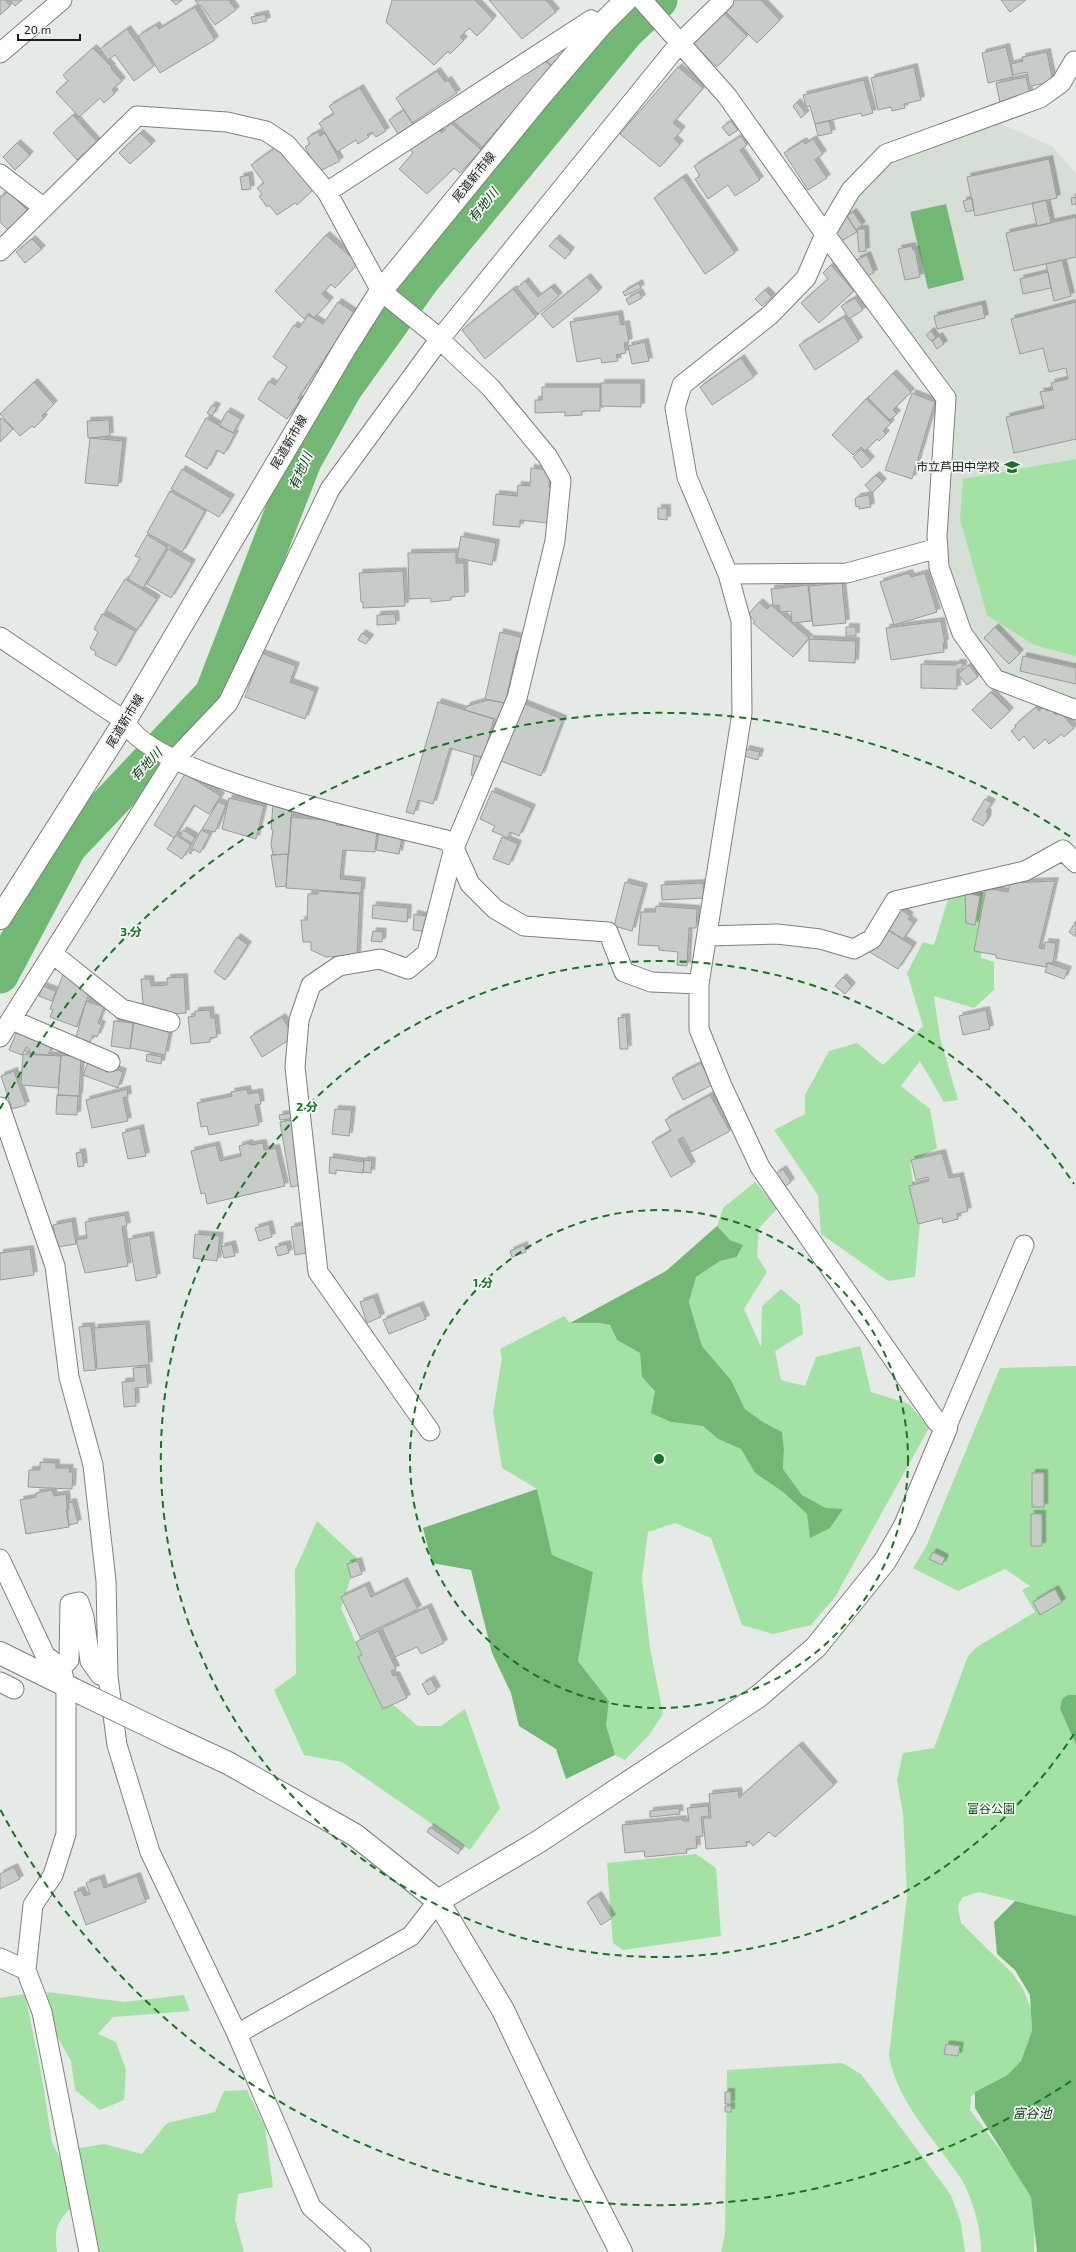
<svg xmlns="http://www.w3.org/2000/svg" width="1076" height="2252" viewBox="0 0 1076 2252" font-family="'Exo 2','Noto Sans JP',sans-serif">
<defs>
<filter id="shadow"><feDropShadow dx="3.5" dy="-3.5" stdDeviation="0" flood-color="#0004"/></filter>
</defs>
<rect width="100%" height="100%" fill="#e6eae6"/>
<!-- built -->
<path fill="#d6dfd6" d="M998 123 1052 146 1076 174V700L1000 672 982 652 964 614 942 543 954 390 829 227 871 176 890 163Z"/>
<!-- green -->
<path fill="#a4e1a4" d="M1076 459V656L1034 645 987 615 960 519 963 479Z
M971 888 985 892 981 958 994 962V990L974 1008 934 996 940 1038 958 1100 944 1102 920 1061 901 1086 930 1109 937 1148 910 1163 920 1222 915 1277 888 1281 821 1234 818 1195 774 1130 805 1114V1095L829 1051 857 1043 883 1065 923 1026 907 973 923 942 934 945 950 893Z
M755 1182 778 1208 759 1228 757 1256 767 1272 744 1309 761 1347 762 1306 781 1289 800 1305 803 1334 775 1351 781 1380 805 1386 816 1357 860 1346 871 1392 909 1404 929 1428 835 1597 811 1625 773 1634 742 1625 711 1538 675 1523 648 1532 642 1578 650 1648 663 1714 649 1735 625 1760 615 1755 606 1725 609 1701 578 1661 593 1572 552 1555 537 1489 502 1468 493 1412 502 1358 500 1349 564 1316 570 1323H600L610 1325 617 1340 640 1353 642 1377 656 1391 671 1422 703 1426 718 1439 741 1449 755 1473 783 1492 807 1514 826 1508 802 1495 783 1469 784 1449 782 1432 763 1422 745 1409 731 1380 702 1346 689 1302 696 1277 720 1261 738 1257 742 1245 730 1240 717 1226 723 1208Z
M1076 1366V1695H1068L1060 1709 1076 1745V1916L979 1892 963 1897 959 1903 958 1909 961 1923 1013 1974 1023 1989 1031 2009 1032 2031 1021 2061 1006 2076 971 2096 970 2110 1013 2167 1031 2197 1035 2218 1034 2252H981C981 2229 974 2204 964 2184 960 2175 952 2167 947 2159 923 2126 897 2097 889 2056L907 1896 903 1814 897 1780 903 1753 934 1748 968 1656 977 1647 1035 1612 1022 1590 1030 1586 1005 1569 958 1591 913 1568 926 1547 1000 1368Z
M317 1521 357 1558 341 1608 377 1691 418 1726H441L465 1709 500 1808 470 1850 342 1762 304 1755 274 1690 296 1674 295 1570Z
M696 1854 716 1868 721 1936 623 1950 613 1943 607 1863Z
M47 1992 124 2002 184 1995 190 2011 113 2017 98 2034 116 2042 126 2070 124 2100 100 2110 75 2090 71 2061 54 2031Z
M25 1994 41 2072 52 2142 63 2164 72 2207C56 2222 54 2231 57 2252H0V1998Z
M842 2063 861 2074 951 2195 961 2223 965 2252H721L725 2233 727 2070Z
M247 2090 265 2127 273 2187 238 2194 235 2219 244 2252H98L92 2212 80 2206 74 2149 104 2144 142 2154 167 2123 215 2112 224 2091Z"/>
<!-- water -->
<path fill="#72b773" d="M946 204 964 280 928 289 910 212Z
M717 1226 730 1240 743 1245 737 1257 720 1261 696 1277 689 1302 702 1346 731 1380 745 1409 763 1422 782 1432 784 1449 783 1469 802 1495 826 1508 843 1509 830 1528 810 1538 807 1514 783 1492 755 1473 741 1449 718 1439 703 1426 671 1422 651 1413 655 1391 642 1377 640 1353 617 1340 610 1325 600 1323H570L666 1271Z
M537 1489 552 1555 593 1572 578 1661 609 1701 606 1725 615 1755 566 1779 556 1749 519 1726 511 1693 492 1653 471 1570 432 1563 423 1528Z
M1068 1695H1076V1745L1060 1709 1062 1699Z
M1015 1901 1076 1916V2252H1037L1031 2197 975 2108V2092L1006 2076 1021 2061 1032 2031 1030 1995 1015 1970 997 1954 994 1922Z"/>
<g fill="none" stroke-linecap="round" stroke-linejoin="round">
<!-- river -->
<path stroke="#72b773" stroke-width="37" d="M0 975 68 847 213 694 303 461 344 388 422 279 626 31 659 0"/>
</g>
<!-- building -->
<path fill="#c8ccc8" stroke="#989b98" filter="url(#shadow)" d="M0 0H5L10 6 0 15Z
M10 0H22L15 6Z
M171 0H182L176 5Z
M195 0H233L230 2 236 10 215 25 201 5 199 6Z
M392 0H475L493 19 477 36 469 28 460 37 464 40 450 54 448 51 434 65 386 22Z
M489 0H546L556 12 522 39Z
M734 0H761L780 20 757 43 724 10Z
M1001 0H1026L1010 12Z
M195 7 215 40 160 73 138 36 156 25 159 29Z
M721 11 747 36 717 67 691 42Z
M265 14 267 21 253 24 251 17Z
M127 29 154 66 134 81 115 55 108 60 100 49Z
M556 45 565 54 552 66 543 57Z
M1006 47 1013 77 988 83 982 53Z
M93 48 112 67 111 68 122 81 112 90 115 93 104 103 100 98 79 117 56 92 68 81 63 75Z
M1047 52 1053 82 1030 86 1027 72 1013 75 1011 64 1023 61 1022 57Z
M541 58 552 67 482 147 452 120Z
M678 67 703 88 673 123 682 130 674 139 680 144 660 167 620 134Z
M914 67 921 100 904 104 905 108 892 111 891 107 878 110 871 78Z
M437 71 445 82 448 80 457 93 412 123 396 98Z
M1026 77 1030 96 1000 103 996 83Z
M864 80 873 113 862 116 861 113 815 124 810 106 806 107 803 95Z
M360 88 386 131 376 137 372 132 367 135 369 137 358 144 356 140 337 152 319 123 334 114 329 106Z
M797 102 806 114 801 118 793 106Z
M404 110 413 124 398 134 389 120Z
M73 115 97 142 77 160 53 133Z
M731 121 738 130 729 136 722 127Z
M829 121 832 133 818 136 815 124Z
M451 123 481 150 460 173 454 168 427 194 399 169 413 153 408 147 437 129 442 133Z
M318 132 320 136 325 133 340 161 318 172 305 147 310 144 307 138Z
M140 133 152 144 130 164 119 153Z
M741 136 747 145 740 150 760 180 735 196 728 185 708 199 695 179 700 176 694 166Z
M813 139 823 154 815 160 827 178 808 190 784 153 803 141 805 144Z
M17 143 30 155 15 170 3 157Z
M282 143 314 189 297 205 295 203 277 215 269 205 267 207 259 196 262 194 257 188 264 183 251 165Z
M1049 159 1057 198 975 216 967 177Z
M249 175 251 189 242 190 240 177Z
M683 177 735 253 705 274 654 198Z
M8 191 31 214 11 233 0 222V196H3Z
M1076 197V204L1072 205 1071 198Z
M972 198 974 210 966 212 963 201Z
M1046 200 1051 223 1037 226 1032 203Z
M853 212 862 225 856 230 847 216Z
M847 216 857 232 841 241 831 226Z
M1076 217V257L1014 271 1006 233Z
M857 229H865L866 251 859 252Z
M326 235 358 263 335 288 331 284 322 294 330 301 314 318 309 313 304 319 275 291Z
M556 238 571 251 565 259 549 246Z
M32 239 42 249 25 263 16 252Z
M912 246 913 250 915 249 920 277 905 280 898 249Z
M867 255 874 273 867 276 856 260Z
M1062 260 1071 296 1054 301 1046 264Z
M831 265 854 291 819 323 801 303 828 279 823 273Z
M1048 272 1051 288 1023 294 1020 279Z
M587 277 599 291 553 328 541 314Z
M525 281 538 297 551 287 559 296 538 314 517 288Z
M639 283 641 288 625 296 623 292Z
M513 289 536 317 485 359 462 330Z
M765 290 772 297 762 306 755 299Z
M639 292 642 298 629 305 626 299Z
M855 298 863 310 849 319 841 306Z
M338 302 355 313 298 398 300 400 287 419 258 399 269 381 275 385 287 367 273 357 294 325 299 328 308 315 323 324Z
M1076 302V439L1014 453 1006 417 1044 408 1040 392 1053 390 1051 383 1068 379 1066 368 1049 372 1043 348 1020 354 1011 319Z
M982 304 985 318 937 329 934 316Z
M619 314 621 325 626 324 629 342 624 343 626 353 616 355 618 361 602 363 601 358 577 362 570 322Z
M844 317 859 341 815 370 799 345Z
M931 331 936 338 931 341 926 335Z
M939 336 944 344 937 349 932 341Z
M645 342 649 361 632 364 628 346Z
M741 358 754 377 712 405 700 387Z
M893 373 911 392 893 410 897 414 890 420 868 398Z
M34 382 54 404 42 416 44 418 34 428 32 426 20 436 0 414Z
M601 383H641V407L601 406Z
M542 387H600V411H582V415L565 416V412L535 413V400H542Z
M912 393 935 402 912 479 885 470Z
M866 399 891 423 883 431 886 434 879 441 877 439 865 451 861 447 853 455 832 435Z
M212 405 217 407 212 416 207 413Z
M227 411 241 419 233 433 219 426Z
M1 418 13 429 0 442V419Z
M206 418 235 434 224 454 217 450 207 469 185 456Z
M109 420 110 436 88 438 87 421Z
M90 438 123 441 118 486 85 483Z
M861 449 871 460 862 468 853 457Z
M531 468 550 470 549 487 552 488 548 523 520 520V527L493 525 496 494 517 496 518 485 530 486Z
M182 469 231 498 219 517 171 489Z
M876 475 883 482 872 493 865 485Z
M170 491 205 511 182 552 147 533Z
M869 495 871 507 859 509V506L856 507 855 499 857 497Z
M658 508H667V520L658 519Z
M147 535 167 547 143 588 128 579 140 558 135 556Z
M461 536 496 543 492 565 457 558Z
M168 549 192 563 171 598 147 584Z
M456 552V563H464L465 596 451 597V600L431 602V598L409 599 408 553Z
M403 571 405 606 363 608V602H361L359 573Z
M909 573 911 577 925 573 937 612 894 625 880 582Z
M125 579 157 599 137 630 106 610Z
M842 583 846 623 813 626 809 586Z
M808 585 812 621 792 623 791 611 780 612 779 605 773 606 771 589Z
M759 602 767 609 771 605 809 638 793 657 753 623 755 621 748 615Z
M102 614 135 631 116 666 95 655 96 652 90 648 98 632 94 629Z
M395 614 396 624 377 625V615Z
M941 621 945 643H943L944 652 891 660 886 628Z
M846 627H856V636H846Z
M995 627 1020 653 1009 664 984 638Z
M500 632 524 638 520 652 517 651 505 703 485 699Z
M362 633 370 638 366 644 358 640Z
M809 639 856 641 855 663 809 661Z
M261 653 296 666 290 682 315 691 305 719 245 697Z
M1023 656 1076 668V684L1020 671Z
M956 663H963V669H957V689L921 688V664L956 665Z
M969 665 978 677 967 685 958 674Z
M991 692 1010 711 991 729 972 710Z
M488 700 504 703 498 720 465 710 467 706Z
M438 702 494 719 483 758 450 748 433 804 418 800 414 814 406 812Z
M520 702 563 719 541 776 498 760Z
M1036 707 1039 711 1044 707 1047 711 1050 709 1056 715 1060 712 1074 728 1064 737 1062 734 1049 744 1045 739 1034 749 1024 736 1019 741 1011 731 1016 727 1015 725Z
M746 749 760 752 758 760 744 756Z
M474 755 483 758 478 776 471 775Z
M185 774 221 796 209 814 194 805 174 838 154 825Z
M492 791 532 808 519 836 510 832 508 838 492 831 495 826 480 819Z
M229 798 264 806 256 839 222 829Z
M985 799 992 803 986 812 988 813 987 820 983 826 972 820Z
M218 802 226 805 215 832 202 829Z
M273 804 292 808 289 854 273 855 271 844 273 830 271 829Z
M291 817 336 821V825L377 829 375 852 343 850 340 879 362 881 361 893 286 888Z
M183 830 195 837 192 843 180 836Z
M201 830 210 834 200 853 193 849 191 854 189 853Z
M379 833 402 837 399 854 376 850Z
M176 835 191 845 182 859 167 849Z
M502 837 518 844 509 865 493 859Z
M288 854 286 886 276 887 271 855Z
M1055 881 1039 948 1044 949 1045 942 1056 943 1053 963H1046V967L996 958V955L974 951 986 888 1008 892 1010 883Z
M625 882 644 887 632 931 614 926Z
M703 883 704 898 662 900 661 885Z
M318 891 360 894 357 955 326 957 311 950V942H303L301 920H307L308 894H318Z
M965 893 980 896 975 925 966 923Z
M373 905 408 908 407 922 372 918Z
M895 905 910 916 908 919 914 923 903 939 881 925Z
M656 906 697 909 696 928H689L687 966 677 965 678 952 659 950V946L638 945 641 912H655Z
M414 914 431 917 429 932 413 930Z
M1076 921V937L1069 932Z
M883 927 913 946 898 969 868 951Z
M373 931 383 932 382 942 371 941Z
M237 937 248 945 225 980 214 972Z
M1048 963 1068 970 1064 979 1045 972Z
M64 972 90 991 77 1027 50 1017 53 1010 50 1009Z
M184 977 186 1013 144 1016 141 979H150L151 986 167 985V978Z
M843 977 852 986 845 994 835 986Z
M43 986 56 991 52 1001 39 996Z
M86 1001 104 1007 98 1023 102 1025 97 1037 93 1035 90 1042 76 1037Z
M210 1010 211 1018H215L217 1037 210 1038V1042L191 1044 188 1017 195 1016V1011Z
M986 1010 990 1029 963 1035 959 1016Z
M282 1017 294 1037 262 1057 250 1037Z
M626 1017 628 1049H620L618 1018Z
M114 1021 133 1023 130 1049 111 1046Z
M134 1023 170 1029 165 1055 130 1048Z
M18 1029 53 1044 48 1055 34 1054 29 1052 30 1049 26 1047 22 1055 9 1050Z
M23 1054 61 1056 58 1088 21 1085Z
M147 1054 162 1057 161 1064 146 1061Z
M61 1055 81 1057 79 1096 58 1095Z
M89 1060 123 1072 118 1088 83 1075Z
M701 1063 712 1085 683 1100 672 1078Z
M14 1071 26 1105 12 1109 1 1076Z
M127 1089 128 1097 123 1098 128 1121 92 1128 86 1100Z
M247 1089 248 1094 259 1092 261 1104 255 1105 259 1125 209 1135 207 1126 201 1127 197 1103 232 1096 231 1092Z
M57 1095 78 1096 77 1115 56 1114Z
M710 1095 730 1131 691 1152 683 1137 678 1140 692 1165 671 1177 652 1142 671 1131 665 1120Z
M335 1109 352 1110 349 1136 332 1134Z
M292 1113 296 1118 280 1120 279 1115Z
M297 1119 307 1184 291 1187 280 1122Z
M140 1128 146 1156 128 1159 122 1133Z
M249 1143 250 1145 263 1143 264 1150 276 1148 285 1186 207 1204 205 1193 201 1194 191 1151 216 1145 220 1161 241 1156 239 1146Z
M82 1152 84 1166 78 1167 76 1153Z
M942 1153 949 1178 960 1176 968 1211 957 1214 958 1219 943 1223 942 1218 918 1224 909 1186 929 1181 928 1177 916 1180 911 1160Z
M330 1157 364 1162 363 1173 336 1170V1174L329 1173Z
M364 1160 372 1161 371 1173 363 1172Z
M783 1169 791 1182 784 1187 775 1174Z
M125 1215 127 1226 122 1227 128 1266 85 1273 76 1240 87 1238 85 1222Z
M72 1221 76 1244 57 1247 53 1225Z
M269 1224 272 1237 259 1241 255 1228Z
M307 1224 312 1252 295 1255 291 1227Z
M195 1234 220 1236 217 1261 193 1258Z
M150 1235 157 1277 136 1281 129 1239Z
M232 1244 235 1256 224 1258 221 1247Z
M287 1244 289 1253 278 1256 275 1247Z
M524 1245 526 1252 512 1257 510 1251Z
M30 1249 34 1275 0 1280V1253Z
M374 1297 381 1317 367 1323 360 1302Z
M420 1305 426 1319 389 1334 383 1320Z
M146 1324 149 1365 97 1369 94 1328Z
M91 1326 96 1370 84 1371 79 1327Z
M146 1367 148 1387 135 1388 136 1406 124 1407 122 1382 134 1381 133 1368Z
M40 1462 56 1463V1468H70L69 1472H73L72 1489 28 1487 29 1470H40Z
M1032 1473H1044V1507H1032Z
M52 1490 54 1496 66 1494 69 1527 26 1534 20 1500 36 1497V1493Z
M73 1502 78 1523 69 1525 66 1510 69 1509 68 1503Z
M1031 1514H1042V1546H1031Z
M933 1552 945 1558 942 1565 929 1559Z
M358 1561 362 1574 351 1578 347 1564Z
M404 1581 418 1609 360 1637 341 1597 366 1585 371 1597Z
M1055 1589 1062 1602 1040 1615 1033 1602Z
M428 1607 444 1643 421 1654 417 1647 395 1657 382 1628Z
M378 1631 396 1669 391 1671 393 1676 396 1675 407 1698 383 1709 358 1657 362 1655 356 1642Z
M431 1679 437 1690 428 1695 422 1684Z
M799 1745 834 1785 775 1837 769 1832 753 1846 749 1841 746 1842 747 1846 706 1849 703 1818H711L709 1794 738 1791 739 1798Z
M708 1806 709 1816 701 1817 703 1836 696 1837 697 1848 686 1849 687 1853 645 1857 644 1851 625 1853 622 1825 683 1819V1821H689L687 1808Z
M679 1808 680 1814 650 1817V1811Z
M430 1827 461 1849 458 1854 427 1832Z
M14 1867 20 1879 0 1889V1874Z
M137 1876 146 1902 86 1925 74 1892 81 1890 84 1896 90 1894 86 1883 101 1878 104 1888Z
M598 1895 612 1918 601 1925 587 1902Z
M946 2044 960 2046 958 2056 944 2054Z
M725 2092H731V2104H725Z
M725 2106H731V2112H725Z"/>
<g fill="none" stroke-linecap="round" stroke-linejoin="round">
<!-- street casing -->
<g stroke="#7d807d" stroke-width="21">
<path id="street" d="M642 0 727 96 825 234 946 398 937 536 939 567 962 633 995 679 1076 710
M0 53 62 0
M0 174 44 208
M327 192 591 20 600 26
M0 251 137 116 227 122 266 131 287 145 327 192 381 291 433 333 491 388 548 457 561 480 555 541 517 698 454 848 427 953 408 969 380 959 339 966 311 985 299 1020 295 1067 318 1272 430 1431
M728 574 847 573 938 548
M0 637 125 721C150 776 384 824 446 840L454 848 470 884 495 909 524 926 608 932 624 972 651 982 699 984
M707 936 777 934 820 939 854 949 872 939 895 901 1025 871 1063 850 1076 863
M53 954 122 1009 170 1022
M12 1020 110 1062
M0 1037 174 760 228 703 330 489 439 340 679 44 724 0
M0 1107 55 1266 69 1377 93 1465 106 1581 108 1677 117 1745 150 1852 237 2034 311 2207 361 2252
M1024 1245 946 1428 937 1422 760 1167 722 1086 699 1029V984L742 713 741 621 728 574 687 477 675 408 682 385 770 315 806 278 825 234 851 190 886 154 1040 98 1061 83 1074 61
M0 1559 45 1655 61 1668 66 1686V1834L53 1875 33 1905 26 1970 42 2012 89 2252
M61 1668 69 1660 70 1604 79 1602 84 1617 90 1661 100 1675 108 1677
M0 1682 14 1689
M0 1958 26 1970
M237 2034 411 1936 438 1901"/>
</g>
<!-- secondary casing -->
<g stroke="#7d807d" stroke-width="24">
<path id="secondary" d="M0 918 125 721 345 348 381 291 541 95 600 26 626 0
M0 1653 87 1696
M172 1737 228 1763 355 1835 438 1901 503 2010 578 2168 621 2252
M438 1901 538 1842 759 1696 816 1647 885 1561 905 1526 946 1428"/>
</g>
<!-- street -->
<use href="#street" stroke="#fff" stroke-width="19"/>
<!-- secondary -->
<use href="#secondary" stroke="#fff" stroke-width="22"/>
<!-- secondary-bridge casing -->
<g stroke="#7d807d" stroke-width="24" stroke-linecap="butt">
<path id="secondary-bridge" d="M87 1696 172 1737"/>
</g>
<!-- secondary-bridge -->
<use href="#secondary-bridge" stroke="#fff" stroke-width="22"/>
</g>
<!-- distance rings -->
<g fill="none" stroke="#177423" stroke-width="2" stroke-dasharray="7 5">
<circle cx="659" cy="1459" r="249"/>
<path d="M1074 1734A498 498 0 1 1 1074 1184"/>
<path d="M1071 2081A746 746 0 0 1 0 1809M0 1109A746 746 0 0 1 1071 837"/>
</g>
<!-- icons -->
<defs>
<g id="school-bare" transform="scale(1.2)"><path d="M0-5L7-2L0 1L-7-2ZM-4 1L0 2.5L4 1V4Q0 6-4 4Z" fill="#177423" stroke="#f3f7f3" stroke-width="2.5" paint-order="stroke"/></g>
</defs>
<g fill-rule="evenodd">
<use href="#school-bare" x="1012" y="467"/>
</g>
<g text-anchor="middle" stroke-width="3.5" stroke-linejoin="round" paint-order="stroke">
<!-- street labels -->
<g font-size="12" fill="#1c1d1c" stroke="#f3f7f3">
<text transform="translate(474 177) rotate(-51)" y="4">尾道新市線</text>
<text transform="translate(289 442) rotate(-60)" y="4">尾道新市線</text>
<text transform="translate(125 721) rotate(-59)" y="4">尾道新市線</text>
</g>
<!-- poi labels -->
<g font-size="12" fill="#1c1d1c" stroke="#f3f7f3" text-anchor="end">
<text x="1000" y="471">市立芦田中学校</text>
</g>
<!-- park labels -->
<g font-size="12" fill="#095515" stroke="#f3f7f3">
<text x="991" y="1813">富谷公園</text>
</g>
<!-- water labels -->
<g font-size="13" font-style="italic" fill="#073a0d" stroke="#f3f7f3">
<text transform="translate(483 205) rotate(-51)" y="5">有地川</text>
<text transform="translate(300 471) rotate(-66)" y="5">有地川</text>
<text transform="translate(146 764) rotate(-47)" y="5">有地川</text>
<text x="1032" y="2118">富谷池</text>
</g>
</g>
<circle cx="659" cy="1459" r="6" fill="#177423" stroke="#f3f7f3" stroke-width="2"/>
<g font-size="12" text-anchor="middle" font-weight="bold" fill="#177423" stroke="#f3f7f3" stroke-width="3.5" stroke-linejoin="round" paint-order="stroke">
<text x="131" y="936">3 分</text>
<text x="307" y="1111">2 分</text>
<text x="483" y="1287">1 分</text>
</g>
<!-- scale -->
<path d="M18 34v6h62v-6" fill="none" stroke="#1c1d1c" stroke-width="2"/>
<text x="24" y="34" font-size="12" fill="#1c1d1c" stroke="#f3f7f3" stroke-width="3" paint-order="stroke">20 m</text>
</svg>
